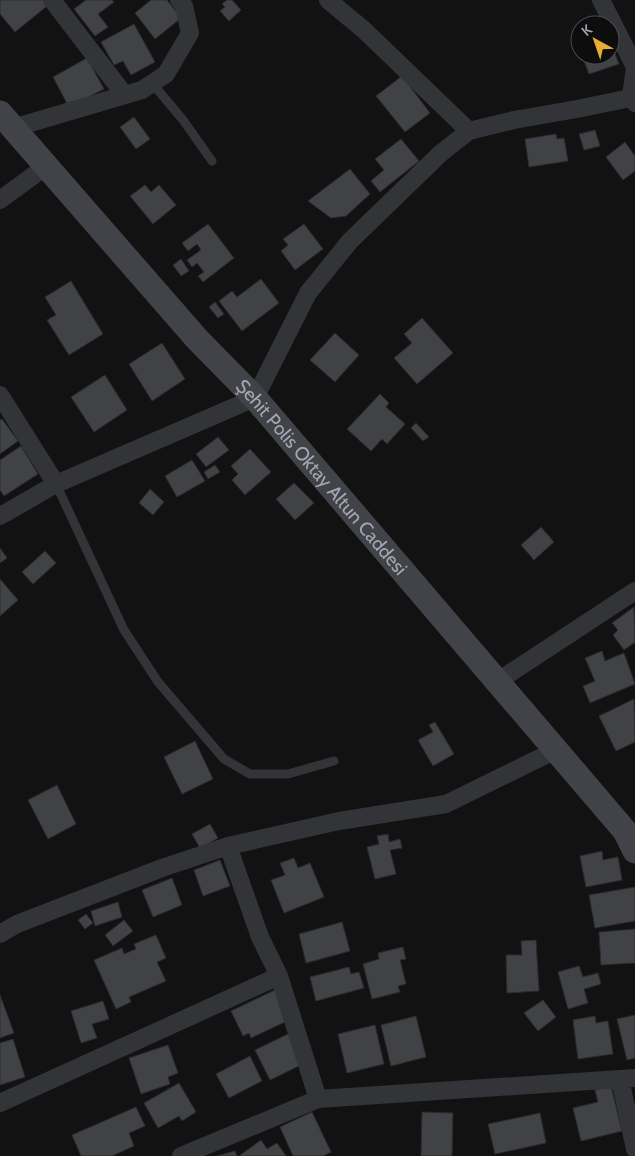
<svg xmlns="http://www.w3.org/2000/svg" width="635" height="1156" viewBox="0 0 635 1156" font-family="Cabin,sans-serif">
<rect width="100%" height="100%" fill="#121213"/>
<!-- building -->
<path fill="#414246" stroke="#2c2c2f" d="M0 0H43L47 6 15 32 0 14Z
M86 0H112L114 2 98 14 108 27 95 36 74 9Z
M151 0H167L181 18 155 39 135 13Z
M227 0H232L241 10 229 21 220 11 225 7 222 4Z
M134 24 155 62 131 75 123 61 114 65 101 42Z
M610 41 619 64 589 74 582 55H610Z
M87 58 104 89 69 107 53 77Z
M402 76 430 113 405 132 376 96Z
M134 117 150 139 136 149 120 127Z
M595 130 600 146 584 150 579 134Z
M556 134 557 139 564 138 568 161 529 167 525 139Z
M401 139 419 161 380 192 371 181 384 170 375 159Z
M625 142 635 156V171L623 180 606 157Z
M350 169 370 194 346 216 331 218 308 201Z
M145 185 151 192 159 185 176 205 153 224 130 196Z
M208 224 234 258 203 282 198 276 204 272 197 263 192 267 187 260 201 250 197 244 188 251 182 243Z
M304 224 323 249 295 270 281 251 288 245 283 239Z
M181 259 189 271 181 276 173 265Z
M261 279 279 303 242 331 219 301 232 291 237 297Z
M71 281 103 334 69 355 47 320 56 315 45 297Z
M215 302 224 314 218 318 209 307Z
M422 318 453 353 417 384 394 358 412 343 404 334Z
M335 333 359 355 335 382 310 360Z
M162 343 185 379 152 401 129 364Z
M105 375 127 410 94 432 71 397Z
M380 394 389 403 386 407 405 424 387 444 382 439 371 451 347 429Z
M2 419 18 441 0 454V420Z
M416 423 429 437 423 441 411 428Z
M218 437 229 450 206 467 196 454Z
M21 446 38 474 4 496 0 490V460Z
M250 449 271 472 245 495 232 480 238 474 231 466Z
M192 460 205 481 177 497 165 476Z
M215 465 220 472 208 479 204 472Z
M294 483 314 503 295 520 276 499Z
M150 489 164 502 153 515 139 503Z
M541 527 554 542 534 560 521 545Z
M0 548 7 558 0 563Z
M45 551 56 563 33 584 22 572Z
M0 579 18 600 0 616Z
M634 607 635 642 624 650 613 635 618 630 612 623Z
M602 651 605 661 624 653 635 684 590 703 583 686 595 681 585 658Z
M634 699 635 742 616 751 599 716Z
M435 722 454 754 433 766 418 740 433 732 429 725Z
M195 741 213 779 182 794 164 757Z
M57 785 76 824 48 839 28 800Z
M210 824 218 838 200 848 192 834Z
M388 834 389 842 400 839 402 848 390 850 396 874 375 879 367 847 379 844 377 836Z
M602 851 603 860 618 857 622 880 586 887 580 856Z
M294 858 298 868 310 863 324 897 284 913 271 880 285 875 280 863Z
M220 860 230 886 203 896 194 870Z
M172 878 182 905 153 917 142 890Z
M635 887V921L595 928 589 895Z
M118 902 122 917 95 926 91 911Z
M86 914 93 923 85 929 78 920Z
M124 920 133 931 113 946 105 935Z
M342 922 350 951 306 963 299 934Z
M635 929V963L601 965 599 932Z
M156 935 166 958 157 962 166 981 129 997 131 1002 116 1009 94 960 122 948 124 954 136 949 134 944Z
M536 940 539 991 507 993 506 955H522L521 941Z
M403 947 406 959 400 960 406 984 398 986 400 992 372 999 363 964 379 959 378 953Z
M579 966 583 977 598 973 601 984 584 989 588 1003 568 1009 558 972Z
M349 967 351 974 359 972 364 988 316 1001 310 977Z
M275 990 289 1020 251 1038 249 1033 243 1036 231 1011Z
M0 995 14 1033 0 1038Z
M543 1000 556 1017 538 1031 524 1013Z
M103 1001 109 1019 92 1024 97 1038 81 1043 71 1011Z
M635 1015V1058L627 1060 617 1019Z
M416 1016 426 1057 391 1066 381 1025Z
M595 1016 596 1023 608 1021 613 1054 578 1059 573 1020Z
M375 1025 384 1064 347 1073 338 1034Z
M288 1034 303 1064 270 1080 255 1050Z
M13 1039 25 1077 0 1085V1043Z
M168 1045 178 1073 168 1077 170 1084 141 1094 129 1058Z
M250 1056 262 1081 229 1098 216 1074Z
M179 1083 196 1112 182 1121 179 1116 158 1128 144 1103Z
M611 1086 622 1131 581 1141 573 1108 598 1102 595 1090Z
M136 1107 145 1126 129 1133 134 1146 112 1156H81L72 1135Z
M312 1112 331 1152 323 1156H293L280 1127Z
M422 1112 453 1113 452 1156H421Z
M540 1113 546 1143 495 1154 488 1124Z
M261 1140 267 1149 277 1143 286 1156H239Z
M235 1151 237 1156H217Z"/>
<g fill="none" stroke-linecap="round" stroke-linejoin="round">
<!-- lane -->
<path stroke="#333438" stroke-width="9" d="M152 83 183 120 212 161
M56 484 124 630 158 682 224 759 250 774H288L334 761"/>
<!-- street -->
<path stroke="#333438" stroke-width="18" d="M52 0 124 94
M328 0 364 30 469 131
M601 0 635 67 631 96 635 103
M13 128 142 90 166 74 190 33 184 6 179 0
M0 200 45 167
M0 395 56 484
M0 516 56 484 255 398 308 293 350 241 441 153 469 131 514 120 577 109 635 97
M498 681 635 591
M228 846 339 821 446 804 556 750
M0 934 17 924 162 868 228 846 260 937 279 976 318 1099
M620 1079 635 1149
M0 1103 279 976
M181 1156 318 1099 635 1078"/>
<!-- secondary -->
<path stroke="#414348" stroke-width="25" id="s1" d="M0 113 197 339 255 398 625 831 635 851"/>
</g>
<g text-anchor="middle" stroke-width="4" stroke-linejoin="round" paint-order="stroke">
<!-- street labels -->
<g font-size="19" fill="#a4a8b3" stroke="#0d0d0e">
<text dy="7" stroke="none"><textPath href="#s1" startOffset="486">Şehit Polis Oktay Altun Caddesi</textPath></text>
</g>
</g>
<!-- north arrow -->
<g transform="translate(595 40) rotate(320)"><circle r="24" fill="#0d0d0e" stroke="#494b50"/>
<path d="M0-4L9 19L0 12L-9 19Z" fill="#e8ae34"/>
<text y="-8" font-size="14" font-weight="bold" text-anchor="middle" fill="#a4a8b3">K</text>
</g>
</svg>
